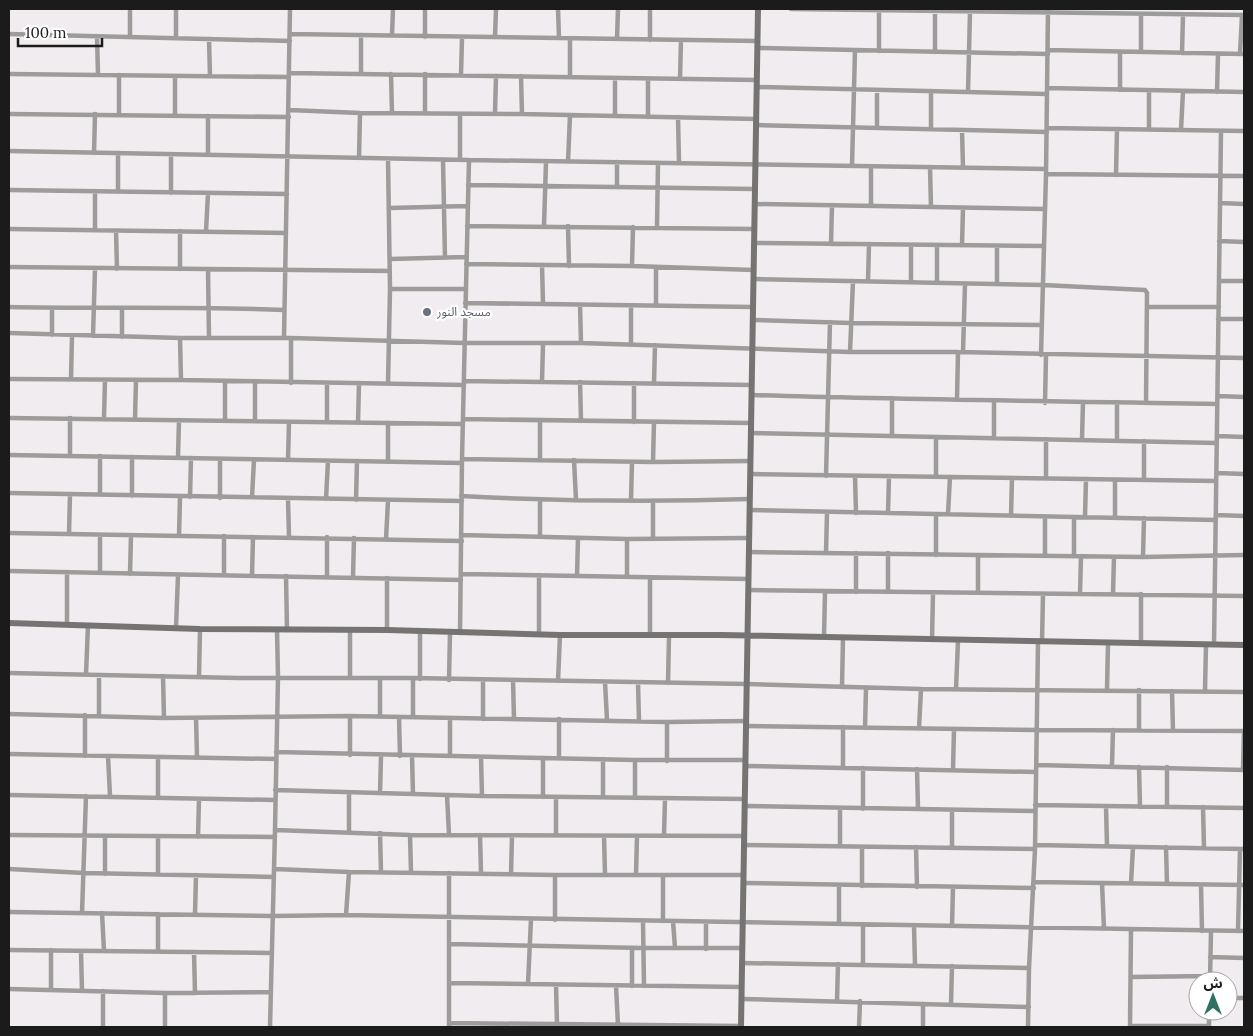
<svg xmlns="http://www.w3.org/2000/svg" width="1253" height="1036" viewBox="0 0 1253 1036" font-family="Lora,'Noto Sans Arabic',serif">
<rect width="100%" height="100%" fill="#f0ecf0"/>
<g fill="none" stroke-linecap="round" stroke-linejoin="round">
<!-- street -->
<path stroke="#9d9c9a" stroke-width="4.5" d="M558 9 559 38
M791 9 1244 15
M9 34 290 41
M290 34 758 41
M392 35 393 9
M97 36 98 75
M130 36V9
M425 37V9
M495 37 496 9
M176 38V9
M570 38V77
M209 39 210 76
M617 39 618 9
M650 40V9
M758 48 1048 54
M1048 50 1244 54
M879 51V10
M935 52V11
M1141 52V14
M1182 53 1183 15
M1240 54 1242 15
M289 73 757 80
M361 73V35
M9 74 289 77
M391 74 392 113
M425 74V113
M119 75V115
M461 75 462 38
M175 76V116
M521 76 522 114
M615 78V116
M648 79V117
M680 79 681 40
M757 87 1047 94
M1047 88 1244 92
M1120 90V52
M968 92 970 12
M1217 92 1218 54
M289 110 360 113 522 114 756 119
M495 113 496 76
M9 114 289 117
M460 114V160
M208 116V155
M678 117 679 163
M756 125 1047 132
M877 128V90
M1047 128 1244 131
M931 129V91
M962 130 963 168
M1149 130V91
M1181 130 1183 91
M9 151 469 160 1046 169
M94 153 95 114
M118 153V192
M171 155V193
M359 158 360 113
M388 159 390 289 388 383
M443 160 445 258
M568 162 570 115
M617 162V187
M852 166 855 50
M930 167 931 207
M1046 174 1244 176
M1116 175 1117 129
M468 185 755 189
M9 190 287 194
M1220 203 1244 204
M755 204 1045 209
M871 206V167
M389 208 467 206
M467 226 755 229
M544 226 546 162
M568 226 569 266
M657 227 658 163
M9 229 286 233
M95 230V191
M116 231 117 269
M180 231V269
M206 231 208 193
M1219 241 1244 242
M754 243 1044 246
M831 244 832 205
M962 245 963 208
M390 259 466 257
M466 264 632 266 754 270
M542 265 543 303
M632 266 633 227
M9 267 390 271
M656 267V306
M208 270 209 338
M754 279 1043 285 1145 290 1147 293 1146 403
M868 281 869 244
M1219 281H1244
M911 282V245
M937 283V245
M997 284V246
M390 289H465
M465 303 753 307
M580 305 581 343
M631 306V345
M9 307C100 309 192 306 284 310
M1147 307H1219
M52 308V335
M122 309V337
M1218 319H1244
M753 320 850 323 1042 325
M9 333 180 338H291L465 343H581L850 352H958L1244 358
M93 336 95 269
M180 338 181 380
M284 338 290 9
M850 352 853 281
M963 352 965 284
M1041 355 1046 174 1048 9
M9 379 181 380 464 385
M71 379 72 336
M464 381 752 385
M542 381 543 344
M580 382 581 421
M291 383V338
M654 383 655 345
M752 395C907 400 1062 401 1217 404
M1218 396 1244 397
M957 399 958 352
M994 401V438
M1117 402V441
M1045 403 1046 355
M9 418 463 424
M70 418V455
M104 418 105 380
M135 419 136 380
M463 419 751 423
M225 420V381
M255 421V382
M327 422V383
M634 422V383
M358 423 359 383
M388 423V461
M751 433 1217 443
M892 436V398
M1217 436 1244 437
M1046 439V478
M1082 439 1083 402
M9 455 462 463
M178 457 179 420
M462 459 653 462 751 461
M288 460 289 422
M540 460V421
M574 460 576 500
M653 462 654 422
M1217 473 1244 474
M750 474 1216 481
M826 476 830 322
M855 476 856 513
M936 477V437
M1144 480V441
M9 493 462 501
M100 494V456
M132 496V457
M461 496C557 501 654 502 750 499
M190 497 191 458
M252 497 254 460
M220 498V459
M288 499 289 537
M326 499 328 461
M356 500 357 461
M540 500V537
M631 500 632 462
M653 501V539
M750 510 1216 520
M888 513 889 476
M948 514 950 477
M1216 515 1244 516
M1011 516 1012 478
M1085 517 1086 479
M1115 518V480
M9 533 462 541
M69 534 70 494
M100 535V573
M462 535 627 539 749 538
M179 536 180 497
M224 536V575
M327 537V577
M386 539 388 501
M749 552 1143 557 1244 555
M826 553 827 513
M856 553V592
M936 555V514
M1045 556V517
M1074 556V517
M1143 557 1144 518
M9 571 461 580
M130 574 131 535
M461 574 749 579
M252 576 253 537
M286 576 287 630
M577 576 578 538
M353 577 354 538
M627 577V539
M387 578V630
M650 578V635
M748 590 1244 596
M888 592V553
M978 593V556
M1080 594 1081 556
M1113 594 1114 557
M1141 594V644
M67 624V572
M176 628 178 575
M350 630V678
M460 633 462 459 469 160
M539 634V575
M824 637 825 592
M932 640 933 593
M1042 642 1043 594
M1214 645 1221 131
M9 673 239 678H413L747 684 921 689 1244 692
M86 674 88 625
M163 676 164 718
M199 677 200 629
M380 678V716
M420 679V632
M449 680 450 633
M483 680V719
M513 680 514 719
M558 681 560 635
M605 682 607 720
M638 683 639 721
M668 683 669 636
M842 687 843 638
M956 689 958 641
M1107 690 1108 643
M1172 691 1173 731
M1205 691 1206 644
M9 714 164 718 350 716 667 722 746 721
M99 716V675
M350 716V755
M399 717 400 756
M413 717V678
M196 718 197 757
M450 718V756
M559 719V758
M746 726 1037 730 1244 731
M865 728 866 688
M919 729 921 689
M1139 730V690
M276 752 635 760H746
M9 754 276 759
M85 756V715
M108 756 110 796
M412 756 413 794
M481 757 482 796
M543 758V797
M603 759V797
M635 760V798
M667 761V722
M1036 765 1244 770
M1112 765 1113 730
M746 766 1036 772
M1139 767 1140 807
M843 768V727
M863 768V809
M917 769 918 809
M953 770 954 729
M1243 770 1244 731
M275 790 482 796 745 799
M380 793 381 756
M9 795 275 800
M447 795 449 835
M158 797V758
M1035 805 1244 808
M745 806 1035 811
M1106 806 1107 846
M1167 807V767
M1203 807 1204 848
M952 810V848
M275 830 410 835 744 836
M349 832V793
M380 833 381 872
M9 835 275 837
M410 835 411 872
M480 835 481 873
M556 835V797
M664 835 665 799
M105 836V874
M604 836 605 874
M198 837 199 799
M744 845 1035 849
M1035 845 1244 849
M840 846V808
M862 847V886
M916 847 917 887
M1166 847 1167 884
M9 869 84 873 274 877
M274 869 349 872 555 875H744
M449 873V1027
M158 874V837
M511 874 512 836
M555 875V920
M636 875 637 836
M1034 882 1244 885
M744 883 1034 888
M1102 883 1104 929
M1131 883 1133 847
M1201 885 1202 931
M9 912 273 916 346 915 1244 931
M82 913 86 796
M102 913 104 951
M158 914V951
M195 914 196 875
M346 915 349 872
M643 921 644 986
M663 921V876
M673 921 675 948
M706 922V949
M839 924V886
M863 924V965
M914 926 915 965
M952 926 953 887
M1238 931 1240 849
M449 944 643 948H742
M9 950 272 953
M51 950V990
M81 951 82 991
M194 952 195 993
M1210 957 1244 958
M742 963 1029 968
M1131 977 1210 976
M1210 981 1211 931
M449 983 742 987
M528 984 531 919
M556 985 557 1024
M616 986 618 1025
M632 986V948
M9 989 165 993 271 992
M103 991V1027
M165 993V1027
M1228 998H1244
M742 999 1029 1007
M837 1001 838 964
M951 1004 952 966
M449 1023 741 1026
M1130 1026H1209
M270 1027 275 830 278 677 277 630
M859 1027 860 1001
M923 1027V1004
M1028 1027 1029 968 1035 849 1038 642
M1130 1027 1131 930
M1209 1027V1011"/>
<!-- secondary -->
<path stroke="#767472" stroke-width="6" d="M9 623 200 629 387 630 560 635H720L1244 645
M741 1027 758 9"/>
</g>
<!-- markers -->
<circle fill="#6b7280" stroke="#fff" stroke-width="2" cx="427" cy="312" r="5"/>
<g text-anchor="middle" stroke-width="4.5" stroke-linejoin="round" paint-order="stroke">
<!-- worship labels -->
<g font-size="12" fill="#5b616d" stroke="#fff" text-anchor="start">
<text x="437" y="316">مسجد النور</text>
</g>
</g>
<!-- border -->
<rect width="1253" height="1036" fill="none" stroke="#1c1b1c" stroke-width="20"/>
<!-- north arrow -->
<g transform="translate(1213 996)"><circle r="24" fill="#ffffff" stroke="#a4a4a4"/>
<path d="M0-4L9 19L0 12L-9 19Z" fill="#307262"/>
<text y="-8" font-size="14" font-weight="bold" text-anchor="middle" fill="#1c1b1c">ش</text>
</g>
<!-- scale -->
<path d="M18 38v8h84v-8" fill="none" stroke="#1c1b1c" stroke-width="2.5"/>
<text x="25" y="38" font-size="15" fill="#1c1b1c" stroke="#ffffff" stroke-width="4" paint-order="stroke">100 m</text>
</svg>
